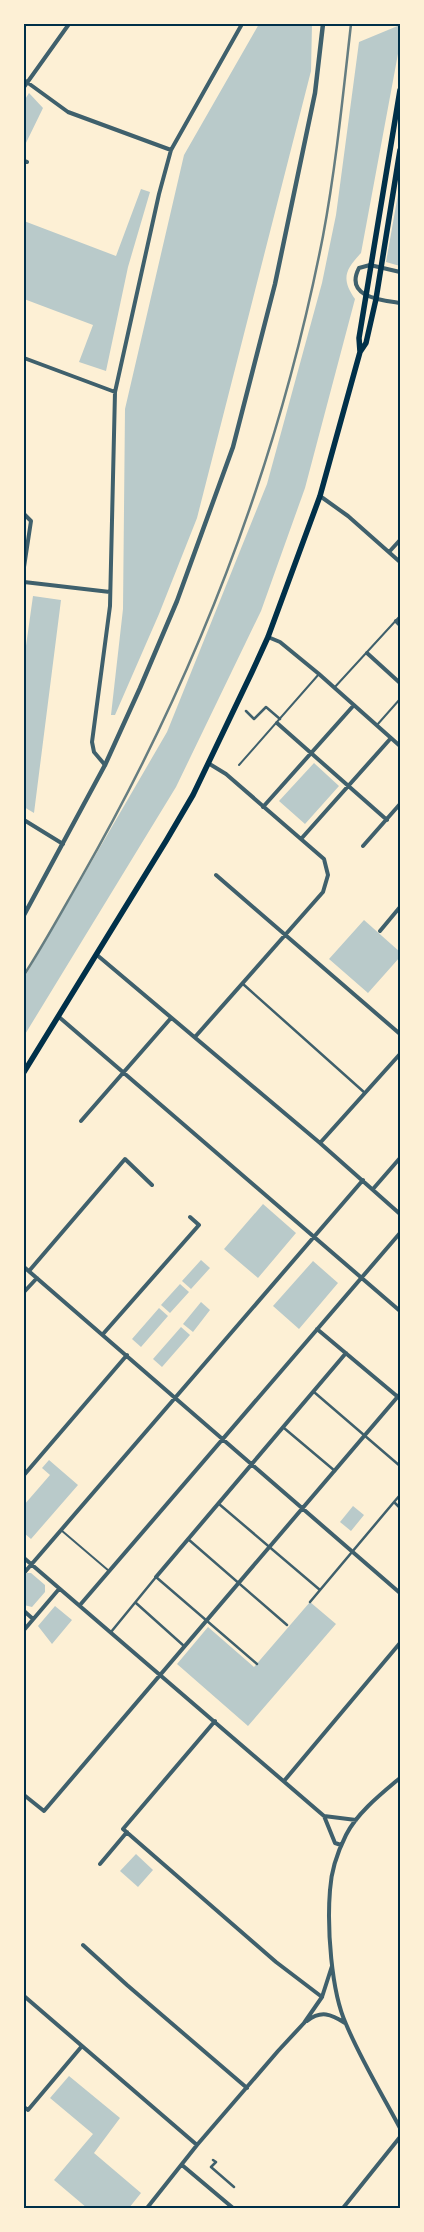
<svg xmlns="http://www.w3.org/2000/svg" width="424" height="2232" viewBox="0 0 424 2232" font-family="Lora,serif">
<rect width="100%" height="100%" fill="#fdf0d5"/>
<!-- green -->
<path fill="#b9caca" d="M259 24H312L311 71 197 518 159 614 115 715H111L123 609 125 409 184 155Z
M400 25V43L361 253C345 270 341 279 355 299L305 488 261 611 176 787 24 1036V978L167 732 267 484 322 283 336 215 359 42Z
M29 93 43 108 24 147V101Z
M400 183V266L386 262Z
M141 189 150 192 128 267 106 371 79 362 93 325 24 299V221L116 256Z
M33 596 61 600 34 813 24 807V660Z
M314 763 339 786 305 824 279 801Z
M364 920 400 952V957L368 993 329 959Z
M263 1204 296 1233 258 1278 224 1249Z
M201 1260 210 1268 191 1289 182 1281Z
M313 1261 338 1283 299 1329 273 1306Z
M180 1284 189 1292 170 1313 161 1305Z
M201 1302 210 1310 193 1332 183 1324Z
M159 1308 168 1316 141 1347 132 1339Z
M181 1327 190 1335 162 1367 153 1359Z
M49 1460 78 1485 31 1539 24 1533V1505L50 1475 42 1468Z
M353 1506 364 1515 351 1531 340 1522Z
M27 1573H31L45 1585V1592L32 1607 24 1605V1577Z
M310 1602 336 1624 248 1726 177 1664 208 1627 254 1667Z
M55 1606 72 1620 52 1644 38 1626Z
M136 1854 153 1870 138 1887 120 1871Z
M69 2076 120 2118 94 2153 141 2193 129 2208H87L54 2180 93 2134 50 2098Z"/>
<g fill="none" stroke-linecap="round" stroke-linejoin="round">
<!-- service -->
<path stroke="#3f606c" stroke-width="2" d="M334 688 400 616
M377 725 400 699
M239 765 319 674
M61 1530 109 1571"/>
<!-- pedestrian -->
<path stroke="#3f606c" stroke-width="2.5" d="M246 711 254 719 266 707 280 719
M243 984 365 1093
M314 1392 400 1466
M284 1428 335 1471
M400 1495 394 1502 400 1508
M219 1504 320 1590
M188 1539 287 1625
M310 1602 394 1502
M136 1603 184 1646
M111 1632 156 1577 257 1664
M213 2160 216 2162 211 2167 234 2187"/>
<!-- minor -->
<path stroke="#3f606c" stroke-width="4" d="M24 80 68 112 171 150
M24 87 69 24
M24 161 27 162
M400 272 370 265 359 268C344 297 381 300 400 303
M24 358 115 392
M320 496 348 516 400 562
M24 514 31 521 24 567
M389 552 400 540
M24 582 110 592
M396 621 400 625
M268 637 280 642 319 674 400 746
M367 653 400 683
M277 723 387 820
M105 765 94 752 92 742 110 606 115 392 159 194 171 150 242 24
M263 807 354 705
M24 820 63 844
M301 839 391 738
M363 846 400 804
M216 875 400 1034
M380 931 400 907
M97 955 320 1143 400 1214
M59 1017 400 1311
M195 1037 323 892 328 875 324 859 226 774 208 763
M81 1121 171 1018
M320 1143 400 1054
M373 1189 400 1158
M24 1267 400 1593
M29 1271 125 1159 152 1185
M24 1292 37 1278
M317 1329 398 1397
M103 1334 199 1225 190 1217
M24 1475 127 1355
M24 1558 324 1816 335 1843 341 1845
M24 1573 363 1180
M156 1577 346 1353
M80 1605 400 1233
M24 1611 33 1619
M24 1630 59 1589
M215 1721 123 1829 276 1962 322 1997
M400 1778C381 1794 357 1813 346 1835 338 1851 331 1872 330 1890 327 1927 331 1991 346 2024 361 2060 382 2094 400 2128
M284 1781 400 1643
M24 1795 44 1811 400 1394
M324 1816 356 1820
M100 1864 127 1832
M83 1945 127 1985 247 2088
M24 1996 197 2145
M307 2021C321 2010 331 2014 345 2023
M24 2107 28 2110 82 2046
M182 2165 233 2208
M24 2208H25
M147 2208 197 2145 278 2051 304 2023 322 1997 332 1966
M343 2208 400 2137"/>
<!-- tertiary -->
<path stroke="#3f606c" stroke-width="4.5" d="M24 915 105 765 140 688 177 601 233 447 275 284 315 93 323 24"/>
<!-- primary -->
<path stroke="#003049" stroke-width="5.5" d="M360 352 359 338 400 90
M24 1072 166 841 193 795 252 672 268 637 320 496 360 352 366 343 376 299 400 150"/>
<!-- rail -->
<path stroke="#657d81" stroke-width="2.5" d="M24 975C44 944 62 911 81 878 195 679 279 462 323 236 336 166 343 95 351 24"/>
</g>
<!-- border -->
<rect width="424" height="2232" fill="none" stroke="#fdf0d5" stroke-width="50"/>
<rect x="25" y="25" width="374" height="2182" fill="none" stroke="#003049" stroke-width="2"/>
</svg>
